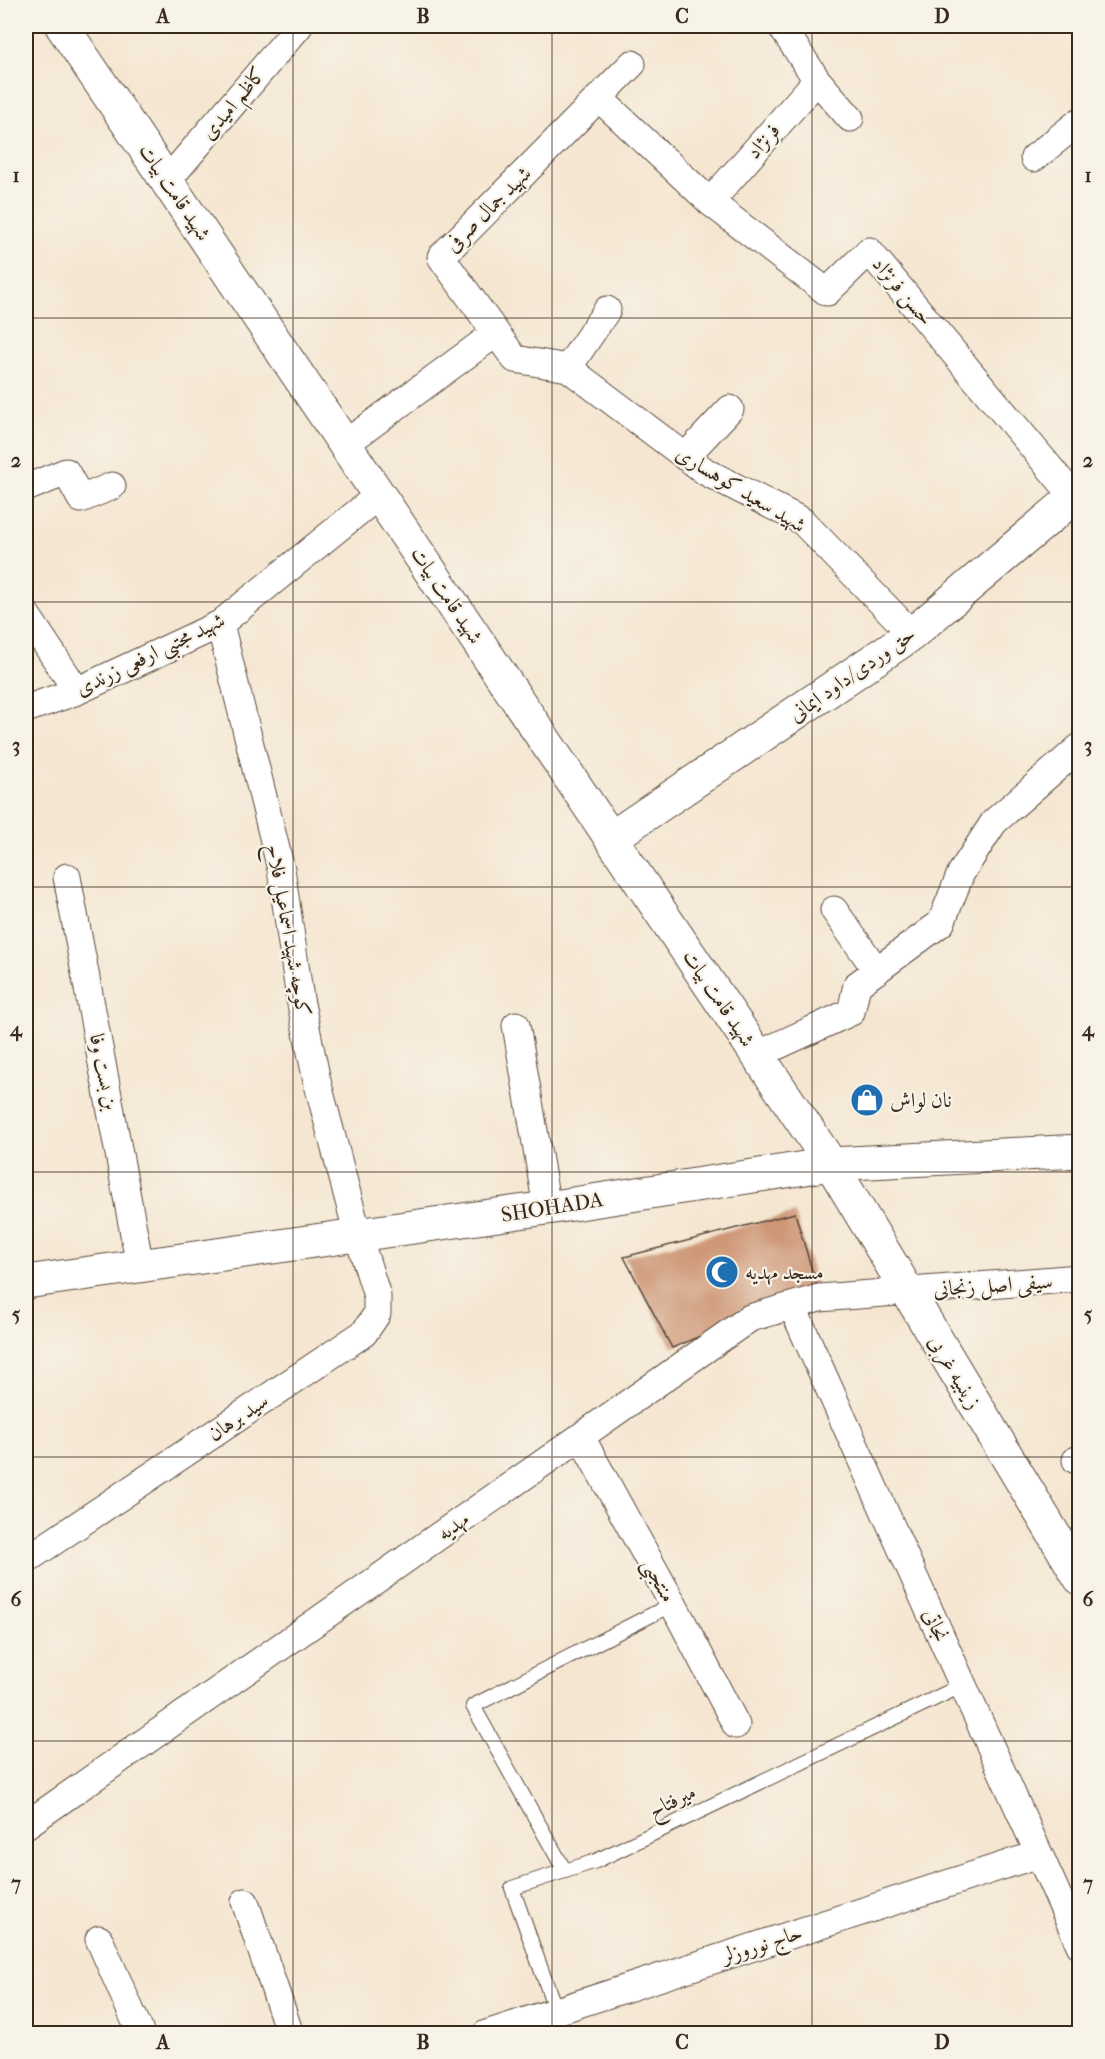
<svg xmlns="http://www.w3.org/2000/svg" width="1105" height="2059" viewBox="0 0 1105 2059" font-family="'IM FELL French Canon',Amiri,serif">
<rect width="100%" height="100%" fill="#f7f3e8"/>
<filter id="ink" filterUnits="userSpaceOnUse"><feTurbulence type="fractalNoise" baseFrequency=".0167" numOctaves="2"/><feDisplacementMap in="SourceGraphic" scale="12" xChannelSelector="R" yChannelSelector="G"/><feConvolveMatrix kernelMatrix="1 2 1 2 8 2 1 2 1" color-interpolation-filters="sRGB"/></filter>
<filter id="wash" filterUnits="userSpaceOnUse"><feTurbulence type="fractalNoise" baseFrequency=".008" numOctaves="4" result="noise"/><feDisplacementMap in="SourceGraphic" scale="24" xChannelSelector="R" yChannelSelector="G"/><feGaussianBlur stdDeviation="1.35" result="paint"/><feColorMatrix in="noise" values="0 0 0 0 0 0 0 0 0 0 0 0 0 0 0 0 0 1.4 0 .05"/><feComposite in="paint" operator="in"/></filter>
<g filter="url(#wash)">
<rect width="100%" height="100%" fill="#f5e6d1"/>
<g id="blocks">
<!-- building -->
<path fill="#ce9776" d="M795 1213 817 1287 672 1348 624 1257Z"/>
</g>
</g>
<g filter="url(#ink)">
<use href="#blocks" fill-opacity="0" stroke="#574639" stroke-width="1.5"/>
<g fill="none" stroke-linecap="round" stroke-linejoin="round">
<!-- lane casing -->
<g stroke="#574639" stroke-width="16">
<path id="lane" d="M565 1871 473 1706 673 1604
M556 2011 512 1888 596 1861 963 1685"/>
</g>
<!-- street casing -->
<g stroke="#574639" stroke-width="29">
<path id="street" d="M781 26 817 80 850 118
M599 98 710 202 827 292 869 251 1080 504
M1034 158 1080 121
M167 181 299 26
M710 202 817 80
M496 333 515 359 568 368 706 472 802 521 912 634
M568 368 607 310
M345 444 496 333 441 257 632 64
M685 457 730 409
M26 488 66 472 81 499 112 486
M26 614 77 691
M26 709 77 691 220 624 379 495
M67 877 140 1266
M834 910 877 971
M516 1025 547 1208
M757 1055 851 1012 857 985 941 923 961 873 994 822 1080 747
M792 1306 1080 1945
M581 1437 673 1604 736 1725
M1076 1460 1080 1459
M26 1560 364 1333 377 1314V1296L358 1235 317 1081 300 999 281 869 220 624
M26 1825 750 1318 819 1298 1080 1278
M245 1902 290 2034
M99 1939 141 2034
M486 2034 1039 1854"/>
</g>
<!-- secondary casing -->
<g stroke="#574639" stroke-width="35">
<path id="secondary" d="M62 26 831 1164 1080 1578
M611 838 912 634 1080 492
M26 1282 547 1208 831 1164 1080 1151"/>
</g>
<!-- lane -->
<use href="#lane" stroke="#fff" stroke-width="14"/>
<!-- street -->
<use href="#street" stroke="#fff" stroke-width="27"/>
<!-- secondary -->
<use href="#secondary" stroke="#fff" stroke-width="33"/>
</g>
</g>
<!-- grid -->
<path fill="none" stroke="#3b2a1e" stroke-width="1.5" stroke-opacity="0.55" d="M293 26V2034M552 26V2034M812 26V2034M26 318H1080M26 602H1080M26 887H1080M26 1172H1080M26 1457H1080M26 1741H1080"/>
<!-- icons -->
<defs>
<g id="shop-disc" transform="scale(1.725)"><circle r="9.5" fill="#1f6fb2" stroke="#f7f3e8"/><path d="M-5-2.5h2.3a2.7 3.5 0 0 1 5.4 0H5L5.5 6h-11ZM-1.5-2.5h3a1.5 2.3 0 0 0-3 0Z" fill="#fff"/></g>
<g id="mosque-disc" transform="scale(1.725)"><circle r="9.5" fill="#1f6fb2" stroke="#f7f3e8"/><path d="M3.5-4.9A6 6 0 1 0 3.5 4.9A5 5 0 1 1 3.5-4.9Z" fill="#fff"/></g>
</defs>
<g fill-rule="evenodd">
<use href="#shop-disc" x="867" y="1100"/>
<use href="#mosque-disc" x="722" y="1272"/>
</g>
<g text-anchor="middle" stroke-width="4.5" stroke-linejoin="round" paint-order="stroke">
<!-- street labels -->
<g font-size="21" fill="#3b2a1e" stroke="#f7f3e8">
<text transform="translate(233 103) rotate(-50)" y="7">کاظم امیدی</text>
<text transform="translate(763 141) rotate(-49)" y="7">فرنژاد</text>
<text transform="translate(175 192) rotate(56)" y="7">شهید قامت بیات</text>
<text transform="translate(488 209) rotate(-45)" y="7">شهید جمال صرفی</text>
<text transform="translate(903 291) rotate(50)" y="7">حسن فرنژاد</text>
<text transform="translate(741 489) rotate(31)" y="7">شهید سعید کوهساری</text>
<text transform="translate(447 595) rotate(56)" y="7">شهید قامت بیات</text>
<text transform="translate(150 654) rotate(-26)" y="7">شهید مجتبی ارفعی زرندی</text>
<text transform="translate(852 674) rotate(-35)" y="7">حق وردی/داود ایمانی</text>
<text transform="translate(289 930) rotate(80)" y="7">کوچه شهید اسماعیل فلاح</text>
<text transform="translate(719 998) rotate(56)" y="7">شهید قامت بیات</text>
<text transform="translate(104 1072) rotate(79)" y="7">بن بست وفا</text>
<text transform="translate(552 1207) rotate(-9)" y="7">SHOHADA</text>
<text transform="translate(993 1285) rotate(-4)" y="7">سیفی اصل زنجانی</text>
<text transform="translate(955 1372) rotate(59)" y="7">زینبیه غربی</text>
<text transform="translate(238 1417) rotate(-34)" y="7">سید برهان</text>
<text transform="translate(453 1526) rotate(-35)" y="7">مهدیه</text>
<text transform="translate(659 1580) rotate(61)" y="7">منتجبی</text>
<text transform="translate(936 1625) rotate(66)" y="7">نجاتی</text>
<text transform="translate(672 1801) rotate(-26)" y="7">میرفتاح</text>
<text transform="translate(762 1944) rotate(-18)" y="7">حاج نوروزلر</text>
</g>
<!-- poi labels -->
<g font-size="21" fill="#3b2a1e" stroke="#f7f3e8" text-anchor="start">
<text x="890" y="1107">نان لواش</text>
<text x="745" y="1279">مسجد مهدیه</text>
</g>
</g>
<!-- margin -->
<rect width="1105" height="2059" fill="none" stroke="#f7f3e8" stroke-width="66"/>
<rect x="33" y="33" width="1039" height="1993" fill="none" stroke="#3b2a1e" stroke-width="2"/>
<g font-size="20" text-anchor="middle" font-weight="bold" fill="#3b2a1e">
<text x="163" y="23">A</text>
<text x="423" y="23">B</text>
<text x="682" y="23">C</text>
<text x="942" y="23">D</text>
<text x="16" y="182">1</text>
<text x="1088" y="182">1</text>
<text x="16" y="467">2</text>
<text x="1088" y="467">2</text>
<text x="16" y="752">3</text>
<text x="1088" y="752">3</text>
<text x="16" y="1036">4</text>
<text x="1088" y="1036">4</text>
<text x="16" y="1321">5</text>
<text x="1088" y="1321">5</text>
<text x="16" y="1606">6</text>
<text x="1088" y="1606">6</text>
<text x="16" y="1890">7</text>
<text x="1088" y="1890">7</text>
<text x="163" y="2049">A</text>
<text x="423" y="2049">B</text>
<text x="682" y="2049">C</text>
<text x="942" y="2049">D</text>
</g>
</svg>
